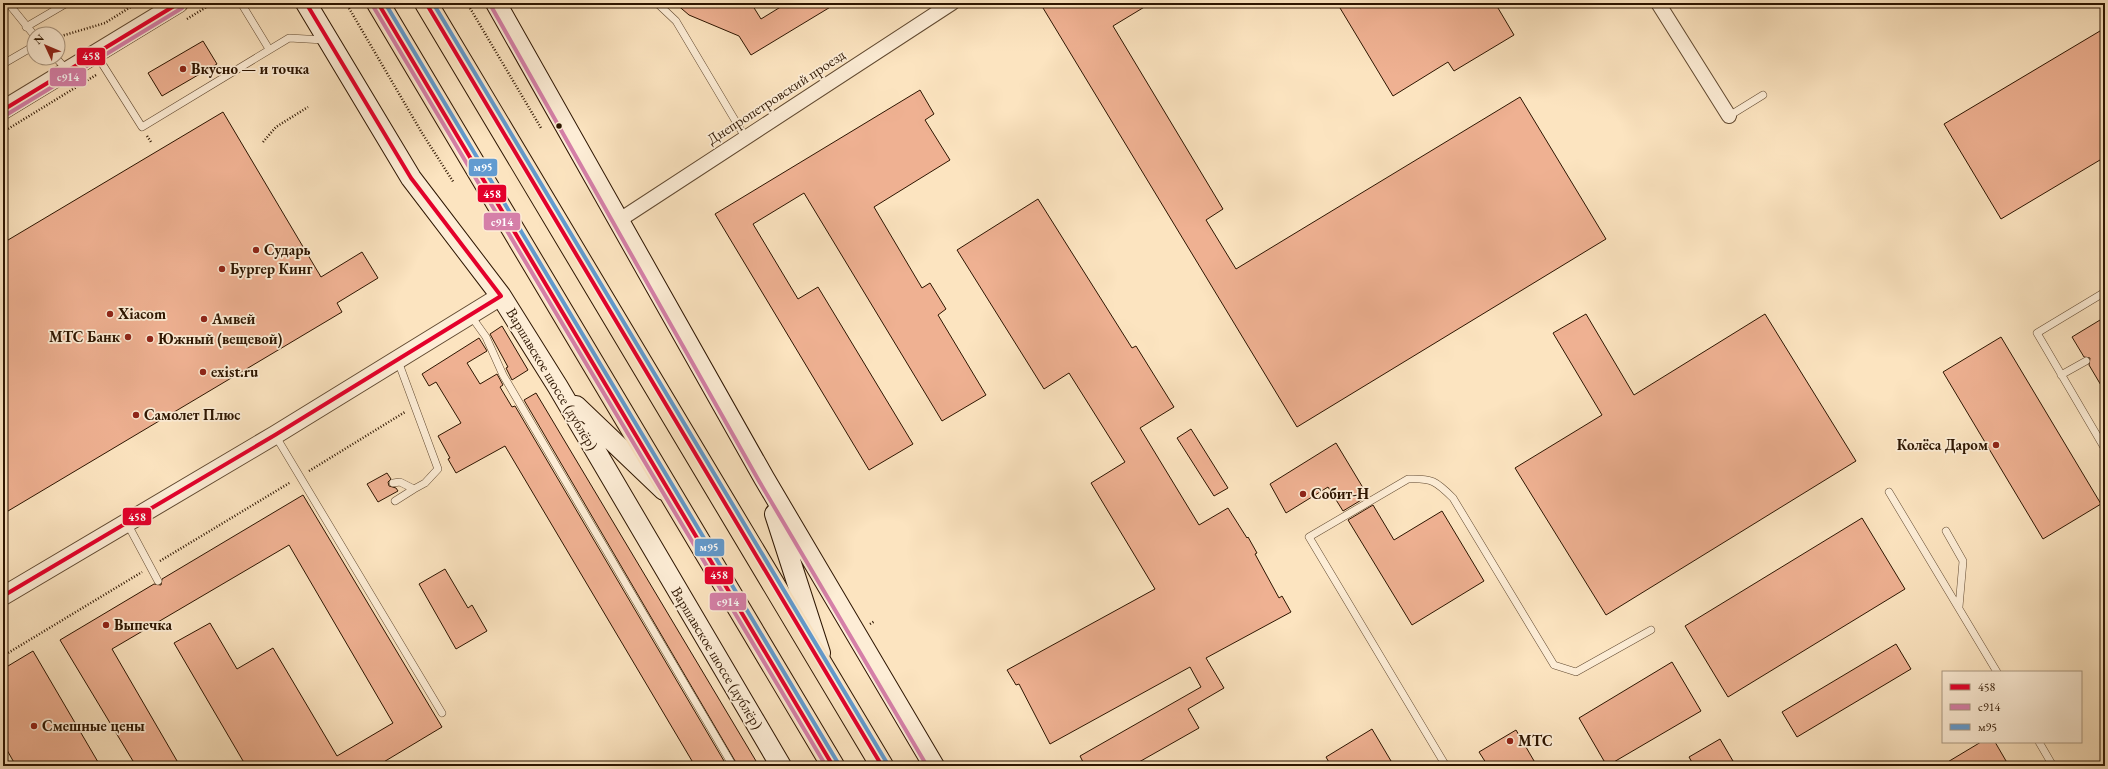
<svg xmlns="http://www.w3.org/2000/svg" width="2108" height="769" viewBox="0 0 2108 769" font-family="'EB Garamond',serif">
<rect width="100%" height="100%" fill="#fce4c0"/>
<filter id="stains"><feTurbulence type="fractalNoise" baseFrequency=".005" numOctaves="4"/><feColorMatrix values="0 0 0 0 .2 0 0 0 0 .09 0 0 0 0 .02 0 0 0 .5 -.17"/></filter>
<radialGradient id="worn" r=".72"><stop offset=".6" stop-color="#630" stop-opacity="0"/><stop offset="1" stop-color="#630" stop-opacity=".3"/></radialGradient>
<!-- building -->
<path fill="#efb192" stroke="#2d1500" d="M675 3H751L761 19 787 3H837L751 55 739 36 689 15Z
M1040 3H1151L1113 26 1223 209 1206 220 1236 269 1520 97 1606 239 1297 427Z
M1337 3H1495L1514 35 1454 71 1448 62 1393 96Z
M2105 28V157L2001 219 1944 124Z
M203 41 217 64 162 96 148 73Z
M920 90 934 114 925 120 950 160 874 207 922 288 930 283 946 309 938 315 986 395 942 421 804 193 753 224 798 299 818 287 913 444 869 470 715 214Z
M223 112 321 277 362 252 378 278 337 303 342 312 3 514V243Z
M1038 199 1132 348 1136 346 1174 407 1140 428 1199 525 1228 508 1247 538 1248 537 1257 553 1255 554 1279 598 1282 596 1291 612 1206 658 1224 688 1188 709 1199 728 1132 766H1085L1080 756 1201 687 1190 667 1050 744 1019 684 1016 685 1007 670 1155 589 1091 483 1125 462 1069 373 1044 389 957 250Z
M1586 314 1634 395 1765 314 1856 461 1606 615 1515 468 1602 415 1553 333Z
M2105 317V392L2089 365 2090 358 2084 357 2072 337Z
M502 326 528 370 512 380 506 368 508 367 490 334Z
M2001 337 2101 504 2043 539 1943 372Z
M479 338 487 351 467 363 480 384 497 374 503 385 500 387 512 407 515 406 727 766H695L505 446 456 473 448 459 450 458 438 436 461 423 436 382 429 386 422 374Z
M536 393 759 766H738L524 400Z
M1191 429 1228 488 1214 496 1177 438Z
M1336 443 1368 496 1343 511 1328 487 1286 513 1270 484Z
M387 473 391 479 388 482 389 486 396 488 398 491 378 502 367 484Z
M303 495 442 727 377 766H246L174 643 210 623 237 669 273 648 337 756 393 723 289 545 112 649 180 766H136L60 640 154 584 161 585 162 579Z
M1373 505 1394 540 1442 511 1484 581 1412 625 1348 520Z
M1862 518 1905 589 1728 697 1685 626Z
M445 569 468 608 472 605 487 631 456 649 419 584Z
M1896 644 1911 669 1797 737 1782 712Z
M33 651 98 762 92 766H16L3 743V669Z
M1672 662 1701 711 1607 766 1579 718Z
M1372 729 1394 766H1331L1326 757Z
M1516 730 1537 766H1488L1479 752Z
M1720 739 1733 761 1725 766H1694L1689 757Z
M1981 742H1995L2009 766H1941Z"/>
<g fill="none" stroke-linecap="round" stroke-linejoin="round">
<!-- service casing -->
<g stroke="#614930" stroke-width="8">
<path id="service" d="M8 3 34 35
M241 3 269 49
M657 3 676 21 745 137
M26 27 67 3
M96 54 142 127 289 38 324 40
M56 58 68 71
M3 64 34 46
M1729 116 1763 95
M2105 292 2037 333 2105 449
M471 316 486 337 503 375 733 766
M2061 375 2086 361
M275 435 442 713
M393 483 400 482 414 489 425 483 438 469 398 361
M1889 492 1997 672
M395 501 414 489
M127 523 158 581
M1946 531 1963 561 1959 607
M2039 742 2053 766
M1446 766 1309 537 1408 479C1432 478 1436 481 1453 498L1554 665 1576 672 1651 630"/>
</g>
<!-- minor casing -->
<g stroke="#614930" stroke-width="16">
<path id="minor" d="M1658 3 1729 116
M618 221 952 3"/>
</g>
<!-- tertiary casing -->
<g stroke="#614930" stroke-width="20">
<path id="tertiary" d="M3 110 179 3
M3 596 275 435 501 296"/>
</g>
<!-- secondary casing -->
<g stroke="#2d1500" stroke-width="22">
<path id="secondary" d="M306 3 411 178 501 296 558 387 781 766
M496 3 764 478 934 766
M576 406 664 490
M775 514 820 653"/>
</g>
<!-- primary casing -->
<g stroke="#2d1500" stroke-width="24">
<path id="primary" d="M378 3 833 766
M426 3 882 766"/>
</g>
<!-- path -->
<path stroke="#2d1500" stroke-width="2.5" stroke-dasharray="1 2" stroke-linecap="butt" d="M346 3 422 133 454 183
M467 3 541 128
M187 19 213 3
M58 37 105 23 137 3
M3 132 96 75
M147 136 151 142
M263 142 276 127 308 107
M309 471 405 412
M160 561 291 482
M870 624 875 621
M3 656 142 572
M3 758V761"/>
<!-- service -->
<use href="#service" stroke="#fdedd6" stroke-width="7"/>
<!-- minor -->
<use href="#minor" stroke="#fdedd6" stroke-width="14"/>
<!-- tertiary -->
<use href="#tertiary" stroke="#fdedd6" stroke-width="18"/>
<!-- secondary -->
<use href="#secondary" stroke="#fdedd6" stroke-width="20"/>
<!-- primary -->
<use href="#primary" stroke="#fce4c0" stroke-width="22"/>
<!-- bus-1 casing -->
<g stroke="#fdedd6" stroke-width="7">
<path id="bus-1" d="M378 3 833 766
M426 3 882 766
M3 110 179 3
M3 596 275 435 501 296 411 178 306 3"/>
</g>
<!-- bus-2 casing -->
<g stroke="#fdedd6" stroke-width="7">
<path id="bus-2" d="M373 6 826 766
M491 6 759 481 927 766
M6 115 182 8"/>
</g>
<!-- bus-3 casing -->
<g stroke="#fdedd6" stroke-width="7">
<path id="bus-3" d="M385 3 838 763
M433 3 887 763"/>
</g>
<!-- bus-1 -->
<use href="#bus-1" stroke="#e4002b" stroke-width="4"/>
<!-- bus-2 -->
<use href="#bus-2" stroke="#d57fa8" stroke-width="4"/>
<!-- bus-3 -->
<use href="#bus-3" stroke="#629bd0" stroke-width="4"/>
</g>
<!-- markers -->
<g fill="#8f2418" stroke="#fdedd6" stroke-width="1.5">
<circle cx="183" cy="69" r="4"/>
<circle cx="256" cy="250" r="4"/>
<circle cx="222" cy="269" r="4"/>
<circle cx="110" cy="314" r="4"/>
<circle cx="204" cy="319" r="4"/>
<circle cx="128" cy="337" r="4"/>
<circle cx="150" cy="339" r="4"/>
<circle cx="203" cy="372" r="4"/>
<circle cx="136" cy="415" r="4"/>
<circle cx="1996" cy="445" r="4"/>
<circle cx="1303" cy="494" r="4"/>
<circle cx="106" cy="625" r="4"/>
<circle cx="34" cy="726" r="4"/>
<circle cx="1510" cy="741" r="4"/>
</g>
<circle fill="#2d1500" stroke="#fdedd6" stroke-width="1.5" cx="559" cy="126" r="3.5"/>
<g text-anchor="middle" stroke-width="3.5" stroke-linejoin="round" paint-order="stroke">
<!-- poi labels -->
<g font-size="15" font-weight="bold" fill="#2d1500" stroke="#fdedd6" text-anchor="start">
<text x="191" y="74">Вкусно — и точка</text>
<text x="264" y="255">Сударь</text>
<text x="230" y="274">Бургер Кинг</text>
<text x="118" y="319">Xiacom</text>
<text x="212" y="324">Амвей</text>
<text x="120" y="342" text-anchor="end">МТС Банк</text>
<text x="158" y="344">Южный (вещевой)</text>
<text x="211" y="377">exist.ru</text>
<text x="144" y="420">Самолет Плюс</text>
<text x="1988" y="450" text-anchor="end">Колёса Даром</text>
<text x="1311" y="499">Собит-Н</text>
<text x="114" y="630">Выпечка</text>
<text x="42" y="731">Смешные цены</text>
<text x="1518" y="746">МТС</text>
</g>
<!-- street labels -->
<g font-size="15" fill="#2d1500" stroke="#fdedd6">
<text transform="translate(776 97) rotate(-33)" y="5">Днепропетровский проезд</text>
<text transform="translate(552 379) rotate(59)" y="5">Варшавское шоссе (дублёр)</text>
<text transform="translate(717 658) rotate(59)" y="5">Варшавское шоссе (дублёр)</text>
</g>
</g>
<g stroke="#fdedd6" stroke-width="1.5">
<rect x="76" y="47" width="30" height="19" rx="4" fill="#e4002b"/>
<rect x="49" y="67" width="38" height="20" rx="4" fill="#d57fa8"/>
<rect x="468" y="158" width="30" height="19" rx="4" fill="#629bd0"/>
<rect x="477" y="184" width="30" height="19" rx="4" fill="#e4002b"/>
<rect x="483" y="212" width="38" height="19" rx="4" fill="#d57fa8"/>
<rect x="122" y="507" width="30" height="19" rx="4" fill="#e4002b"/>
<rect x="694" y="538" width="31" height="19" rx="4" fill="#629bd0"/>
<rect x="704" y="566" width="30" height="19" rx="4" fill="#e4002b"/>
<rect x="709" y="592" width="38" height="19" rx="4" fill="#d57fa8"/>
</g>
<g font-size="11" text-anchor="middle" font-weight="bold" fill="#fff">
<text x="91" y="60">458</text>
<text x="68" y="81">с914</text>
<text x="483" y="171">м95</text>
<text x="492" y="198">458</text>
<text x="502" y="226">с914</text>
<text x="137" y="521">458</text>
<text x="709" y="551">м95</text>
<text x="719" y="579">458</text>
<text x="728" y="606">с914</text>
</g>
<!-- margin -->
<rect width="2108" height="769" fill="none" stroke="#fce4c0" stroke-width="16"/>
<rect x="4" y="4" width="2100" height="761" fill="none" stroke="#2d1500" stroke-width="2"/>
<rect x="8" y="8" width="2092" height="753" fill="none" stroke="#2d1500"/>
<!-- legend -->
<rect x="1942" y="671" width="140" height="72" fill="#fdedd6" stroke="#aa9780"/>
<rect x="1950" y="684" width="20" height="6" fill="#e4002b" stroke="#aa9780"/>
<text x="1978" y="691" font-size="12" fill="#2d1500">458</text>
<rect x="1950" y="704" width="20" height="6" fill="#d57fa8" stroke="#aa9780"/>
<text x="1978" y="711" font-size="12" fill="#2d1500">с914</text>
<rect x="1950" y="724" width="20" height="6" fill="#629bd0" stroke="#aa9780"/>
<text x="1978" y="731" font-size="12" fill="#2d1500">м95</text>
<!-- north arrow -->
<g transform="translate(46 46) rotate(314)"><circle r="19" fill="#fdedd6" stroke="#aa9780"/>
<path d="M0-3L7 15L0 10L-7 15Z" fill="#8f2418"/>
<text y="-6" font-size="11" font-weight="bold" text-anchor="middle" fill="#2d1500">N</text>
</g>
<rect width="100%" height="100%" filter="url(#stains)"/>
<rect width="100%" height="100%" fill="url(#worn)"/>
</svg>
